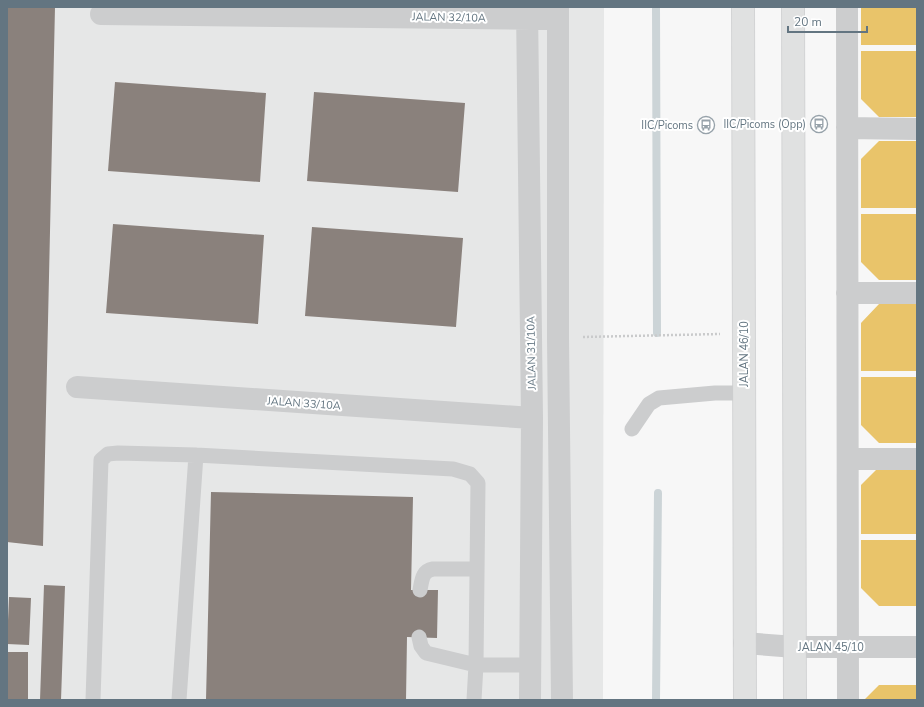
<svg xmlns="http://www.w3.org/2000/svg" width="924" height="707" viewBox="0 0 924 707" font-family="'Nunito Sans',sans-serif">
<rect width="100%" height="100%" fill="#f7f7f7"/>
<!-- built -->
<path fill="#e6e7e7" d="M7 7H604L603 700H7Z"/>
<!-- homes -->
<path fill="#e9c46a" d="M861 7H917V45H861Z
M861 51H917V117H879L861 99Z
M879 141H917V208H861V159Z
M861 214H917V280H879L861 262Z
M879 304H917V371H861V323Z
M861 377H917V443H879L861 425Z
M879 467H917V534H861V485Z
M861 540H917V606H879L861 588Z
M879 685H917V700H864Z"/>
<!-- industry -->
<path fill="#8a817c" d="M7 7H55L43 546 7 542Z
M115 82 266 93 260 182 108 171Z
M314 92 465 103 458 192 307 181Z
M113 224 264 235 258 324 106 313Z
M312 227 463 238 456 327 305 316Z
M211 492 413 497 411 590H438L437 638 407 637 406 700H206Z
M44 585 65 586 61 700H40Z
M9 597 31 598 29 645 7 644Z
M7 652H28V700H7Z"/>
<g fill="none" stroke-linecap="round" stroke-linejoin="round">
<!-- stream -->
<path stroke="#ccd4d7" stroke-width="8" d="M656 7 657 333
M656 700 658 493"/>
<!-- primary casing -->
<g stroke="#d3d4d5" stroke-width="24">
<path id="primary" d="M743 7 745 700
M793 7 795 700"/>
</g>
<!-- path -->
<path stroke="#c9cacb" stroke-width="2.5" stroke-dasharray="2 2" stroke-linecap="butt" d="M583 337 720 334"/>
<!-- lane -->
<path stroke="#cccdce" stroke-width="15" d="M632 429 649 404 659 398 715 393H744
M420 590C422 580 422 571 433 569H477
M419 637 421 646 426 653 476 665 474 700
M93 700 101 460 108 454 118 453 196 455 453 469 470 474 478 483 476 665H530
M179 700 196 455"/>
<!-- street -->
<path stroke="#cccdce" stroke-width="22" d="M527 7 532 418 530 700
M558 7V338L562 700
M847 7 848 700
M101 14 558 19
M847 128 917 129
M847 293H917
M77 387 532 418
M848 459H917
M744 643 795 647H917"/>
<!-- primary -->
<use href="#primary" stroke="#e0e1e1" stroke-width="22"/>
</g>
<!-- icons -->
<defs>
<g id="bus-ring" transform="scale(0.9)"><circle r="9.5" fill="#fff" stroke="#97a2aa" stroke-width="1.5"/><path d="M-5-6H5V4H4V6H2V4H-2V6H-4V4H-5ZM-3.5-4V0h7V-4ZM-3.5 1.2v1.5H-2V1.2ZM2 1.2v1.5H3.5V1.2Z" fill="#97a2aa"/></g>
</defs>
<g fill-rule="evenodd">
<use href="#bus-ring" x="819" y="124"/>
<use href="#bus-ring" x="706" y="125"/>
</g>
<g text-anchor="middle" stroke-width="4" stroke-linejoin="round" paint-order="stroke">
<!-- street labels -->
<g font-size="11" fill="#637581" stroke="#fff">
<text transform="translate(449 17) rotate(1)" y="4">JALAN 32/10A</text>
<text transform="translate(531 353) rotate(-91)" y="4">JALAN 31/10A</text>
<text transform="translate(744 354) rotate(-90)" y="4">JALAN 46/10</text>
<text transform="translate(304 403) rotate(4)" y="4">JALAN 33/10A</text>
<text x="831" y="651">JALAN 45/10</text>
</g>
<!-- poi labels -->
<g font-size="11" fill="#637581" stroke="#fff" text-anchor="end">
<text x="806" y="128">IIC/Picoms (Opp)</text>
<text x="693" y="129">IIC/Picoms</text>
</g>
</g>
<!-- border -->
<rect width="924" height="707" fill="none" stroke="#637581" stroke-width="16"/>
<!-- scale -->
<path d="M788 26v6h79v-6" fill="none" stroke="#637581" stroke-width="2"/>
<text x="794" y="26" font-size="12" fill="#637581" stroke="#ffffff" stroke-width="3" paint-order="stroke">20 m</text>
</svg>
